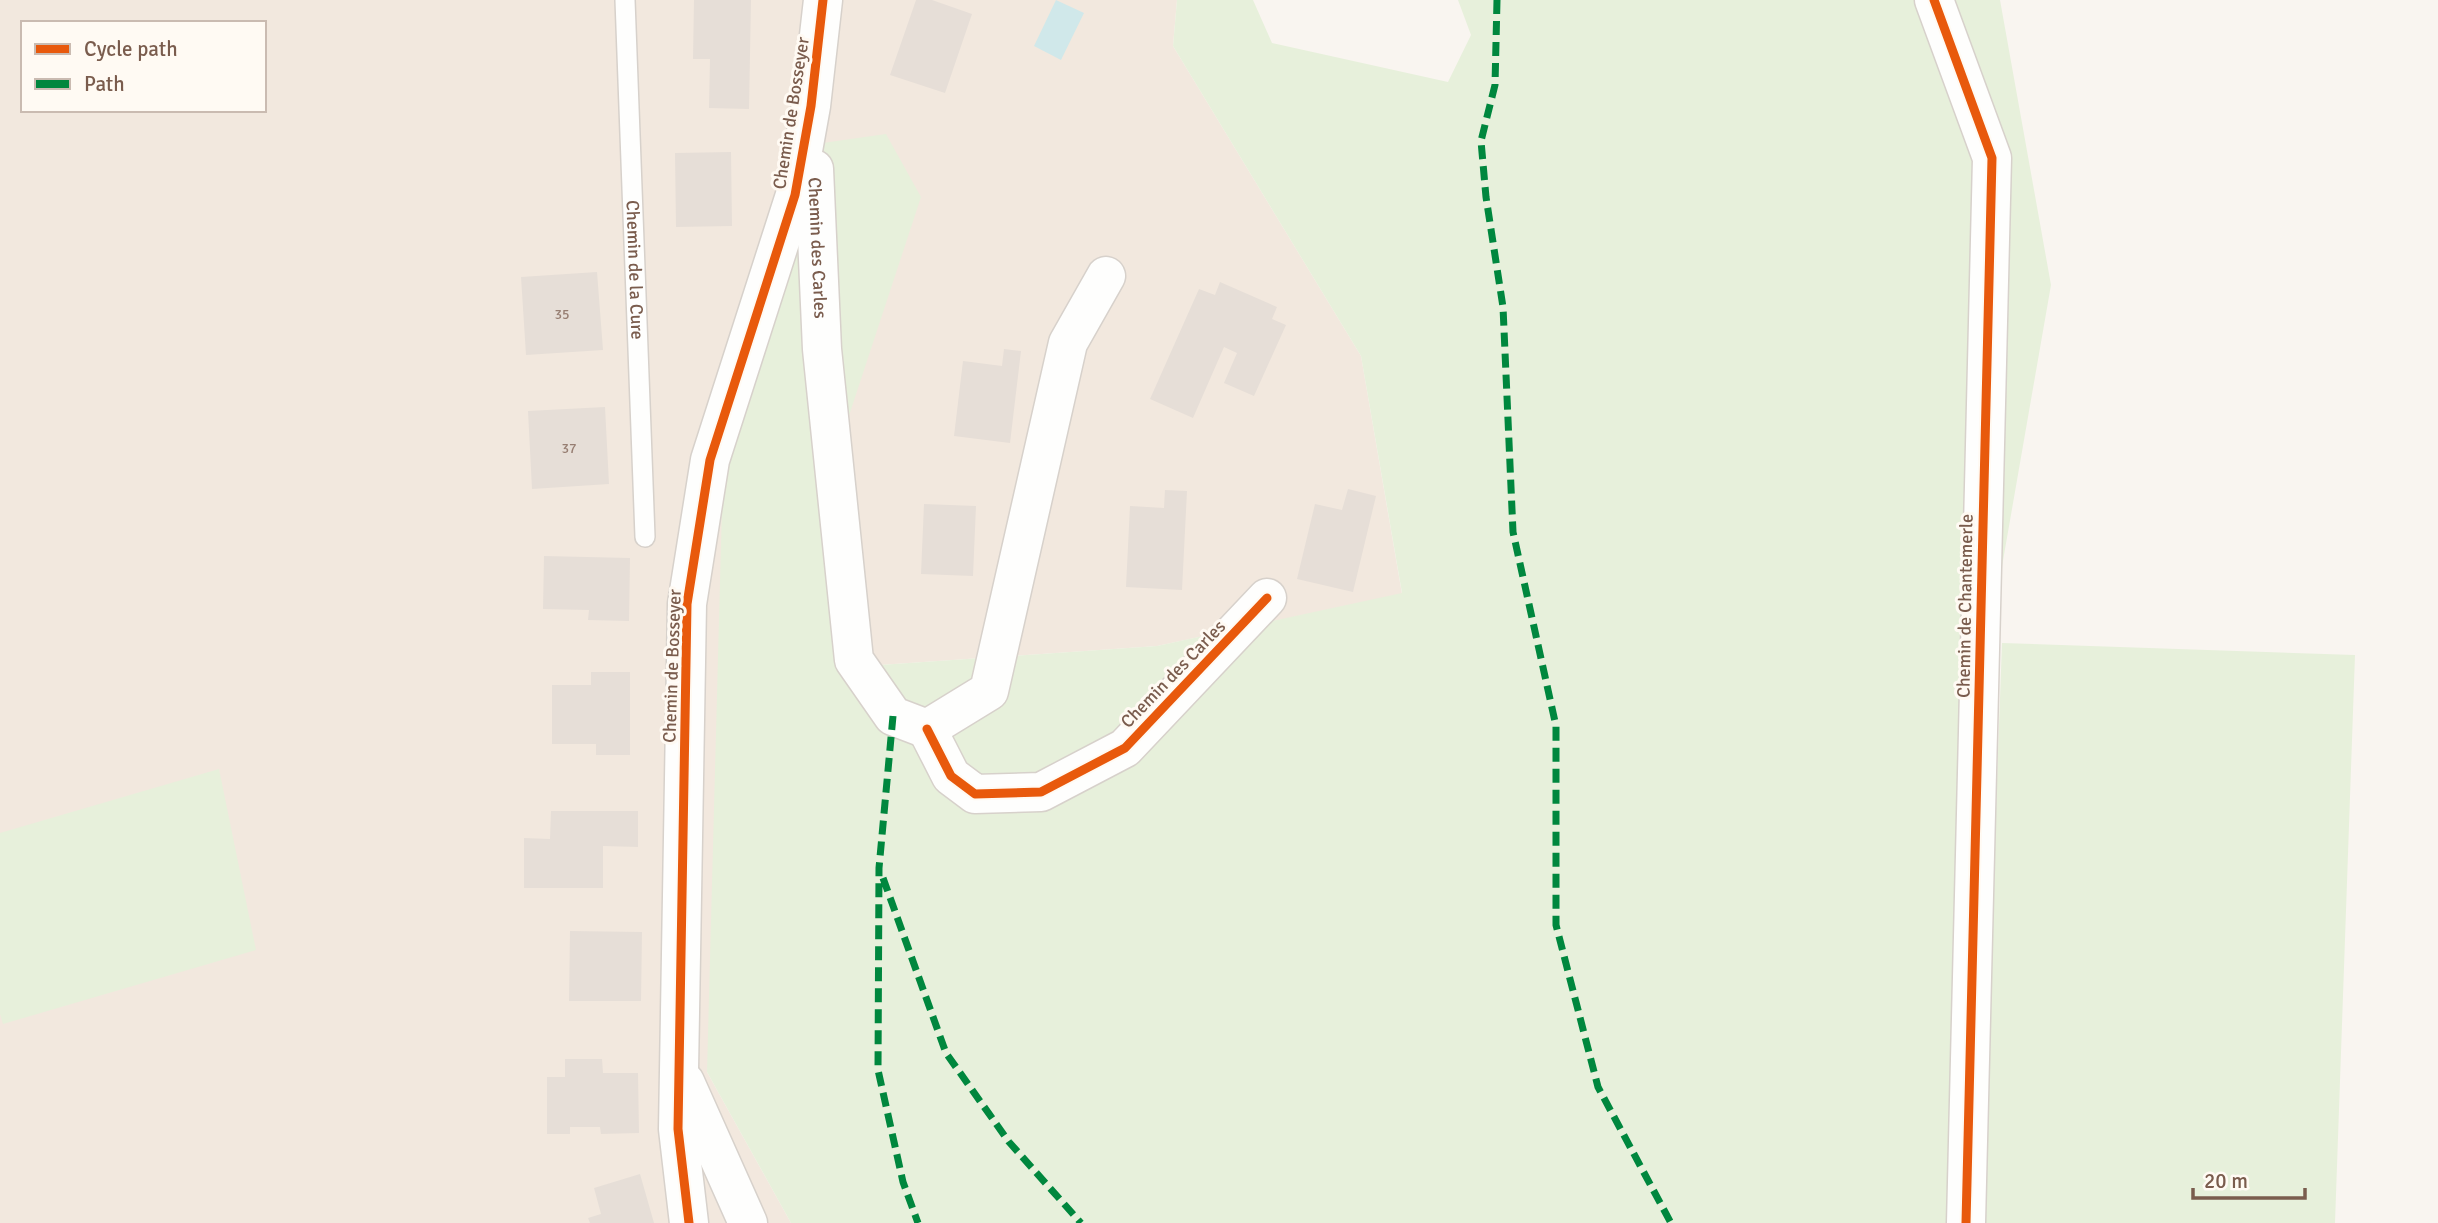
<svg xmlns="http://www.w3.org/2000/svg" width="2438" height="1223" viewBox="0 0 2438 1223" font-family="Signika,sans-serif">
<rect width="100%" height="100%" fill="#f9f5f0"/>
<!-- residential -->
<path fill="#f2e8de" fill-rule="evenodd" d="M0 0H1177L1173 46 1361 356 1402 594 1157 646 865 666 837 452 886 134 707 1072 791 1223H0ZM23 23H264V110H23Z"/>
<!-- green -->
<path fill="#e7f0db" d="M1177 0H1253L1272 43 1448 82 1471 35 1458 0H2000L2051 285 1989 641 1971 1223H791L707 1072 723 469 823 143 886 134 921 197 837 452 865 666 1157 646 1402 593 1361 356 1173 46Z
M2002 643 2355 655 2335 1223H1981Z
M219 769 256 950 3 1024 0 1014V833Z"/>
<!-- water -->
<path fill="#d0e8ea" d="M1056 0 1084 13 1061 60 1034 46Z"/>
<!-- building -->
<path fill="#e6ded7" d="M694 0H751L749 109 709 108 710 59H693Z
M916 0H932L972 14 945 93 890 75Z
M731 152 732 226 676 227 675 153Z
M597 272 603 350 526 355 521 277Z
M1220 282 1277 307 1272 319 1286 325 1254 396 1224 383 1237 353 1224 347 1193 418 1150 399 1199 289 1215 295Z
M1004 349 1021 351 1010 443 954 436 963 361 1002 366Z
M605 407 609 484 532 489 528 411Z
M1348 489 1376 496 1353 592 1297 579 1315 504 1342 510Z
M1165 490 1187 491 1182 590 1126 587 1130 506 1164 508Z
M924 504 976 506 973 576 921 574Z
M544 556 630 558 629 621 588 620 589 610 543 609Z
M591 672H630V755H596V744H552V685H591Z
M551 811H638V847L603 846V888H524V838L550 839Z
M570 931 642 932 641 1001H569Z
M565 1059H602L603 1073H638L639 1133 601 1134 600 1127H570V1134H547V1077H565Z
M640 1174 654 1223H590L588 1218 601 1214 594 1188Z"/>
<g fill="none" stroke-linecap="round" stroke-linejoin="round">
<!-- lane casing -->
<g stroke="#d7d1cb" stroke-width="22">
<g id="lane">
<path id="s1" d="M625 0 645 537"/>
</g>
</g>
<!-- street casing -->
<g stroke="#d7d1cb" stroke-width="41">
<g id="street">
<path d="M1934 0 1992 158 1966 1223"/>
<path id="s2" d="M814 169 822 349 854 660 893 716 927 729 989 691 1068 343 1106 276"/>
<path d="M927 729 951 776 975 794 1041 792 1125 748 1267 598"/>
<path d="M685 1082 748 1223"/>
<path d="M689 1223 678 1129 687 604 710 460 795 195 811 106 823 0"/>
</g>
</g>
<!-- lane -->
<use href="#lane" stroke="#fefefd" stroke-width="19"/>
<!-- street -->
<use href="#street" stroke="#fefefd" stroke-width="38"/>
<!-- quiet -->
<path stroke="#00873e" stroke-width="7" stroke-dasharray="14 7" stroke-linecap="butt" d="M1497 0 1495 85 1481 141 1486 197 1503 307 1513 532 1556 726V925L1598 1087 1671 1223
M893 716 879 868 878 1070 903 1182 918 1223
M883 878 946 1053 1009 1142 1081 1223"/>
<!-- cycleway casing -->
<g stroke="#fffaf3" stroke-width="13">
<path id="cycleway" d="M1934 0 1992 158 1966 1223
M927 729 951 776 975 794 1041 792 1125 748 1267 598
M689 1223 678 1129 687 604 710 460 795 195 811 106 823 0"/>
</g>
<!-- cycleway -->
<use href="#cycleway" stroke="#e8590c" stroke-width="9"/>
</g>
<g text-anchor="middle" stroke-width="6" stroke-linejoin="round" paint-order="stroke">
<!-- number labels -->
<g font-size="14" fill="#977e72">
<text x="562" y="319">35</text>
<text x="569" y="453">37</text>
</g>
<!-- street labels -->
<g font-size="18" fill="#7a5c4d" stroke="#fffaf3">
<text transform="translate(791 113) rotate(-81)" y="6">Chemin de Bosseyer</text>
<text dy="6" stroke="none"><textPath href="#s2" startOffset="79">Chemin des Carles</textPath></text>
<text dy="6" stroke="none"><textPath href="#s1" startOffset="270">Chemin de la Cure</textPath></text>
<text transform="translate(1965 606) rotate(-89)" y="6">Chemin de Chantemerle</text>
<text transform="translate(672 666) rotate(-88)" y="6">Chemin de Bosseyer</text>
<text transform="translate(1173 674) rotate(-46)" y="6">Chemin des Carles</text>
</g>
</g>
<!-- legend -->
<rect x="21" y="21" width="245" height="91" fill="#fffaf3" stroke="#cabbb1" stroke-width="2"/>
<rect x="35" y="44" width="35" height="10" fill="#e8590c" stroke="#cabbb1" stroke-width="2"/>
<text x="84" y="56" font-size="21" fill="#7a5c4d">Cycle path</text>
<rect x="35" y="79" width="35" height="10" fill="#00873e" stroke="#cabbb1" stroke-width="2"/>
<text x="84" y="91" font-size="21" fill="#7a5c4d">Path</text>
<!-- scale -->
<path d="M2193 1188v10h112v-10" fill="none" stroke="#7a5c4d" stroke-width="3.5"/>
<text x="2204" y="1188" font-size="21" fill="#7a5c4d" stroke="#fffaf3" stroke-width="5" paint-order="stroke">20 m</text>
</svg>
